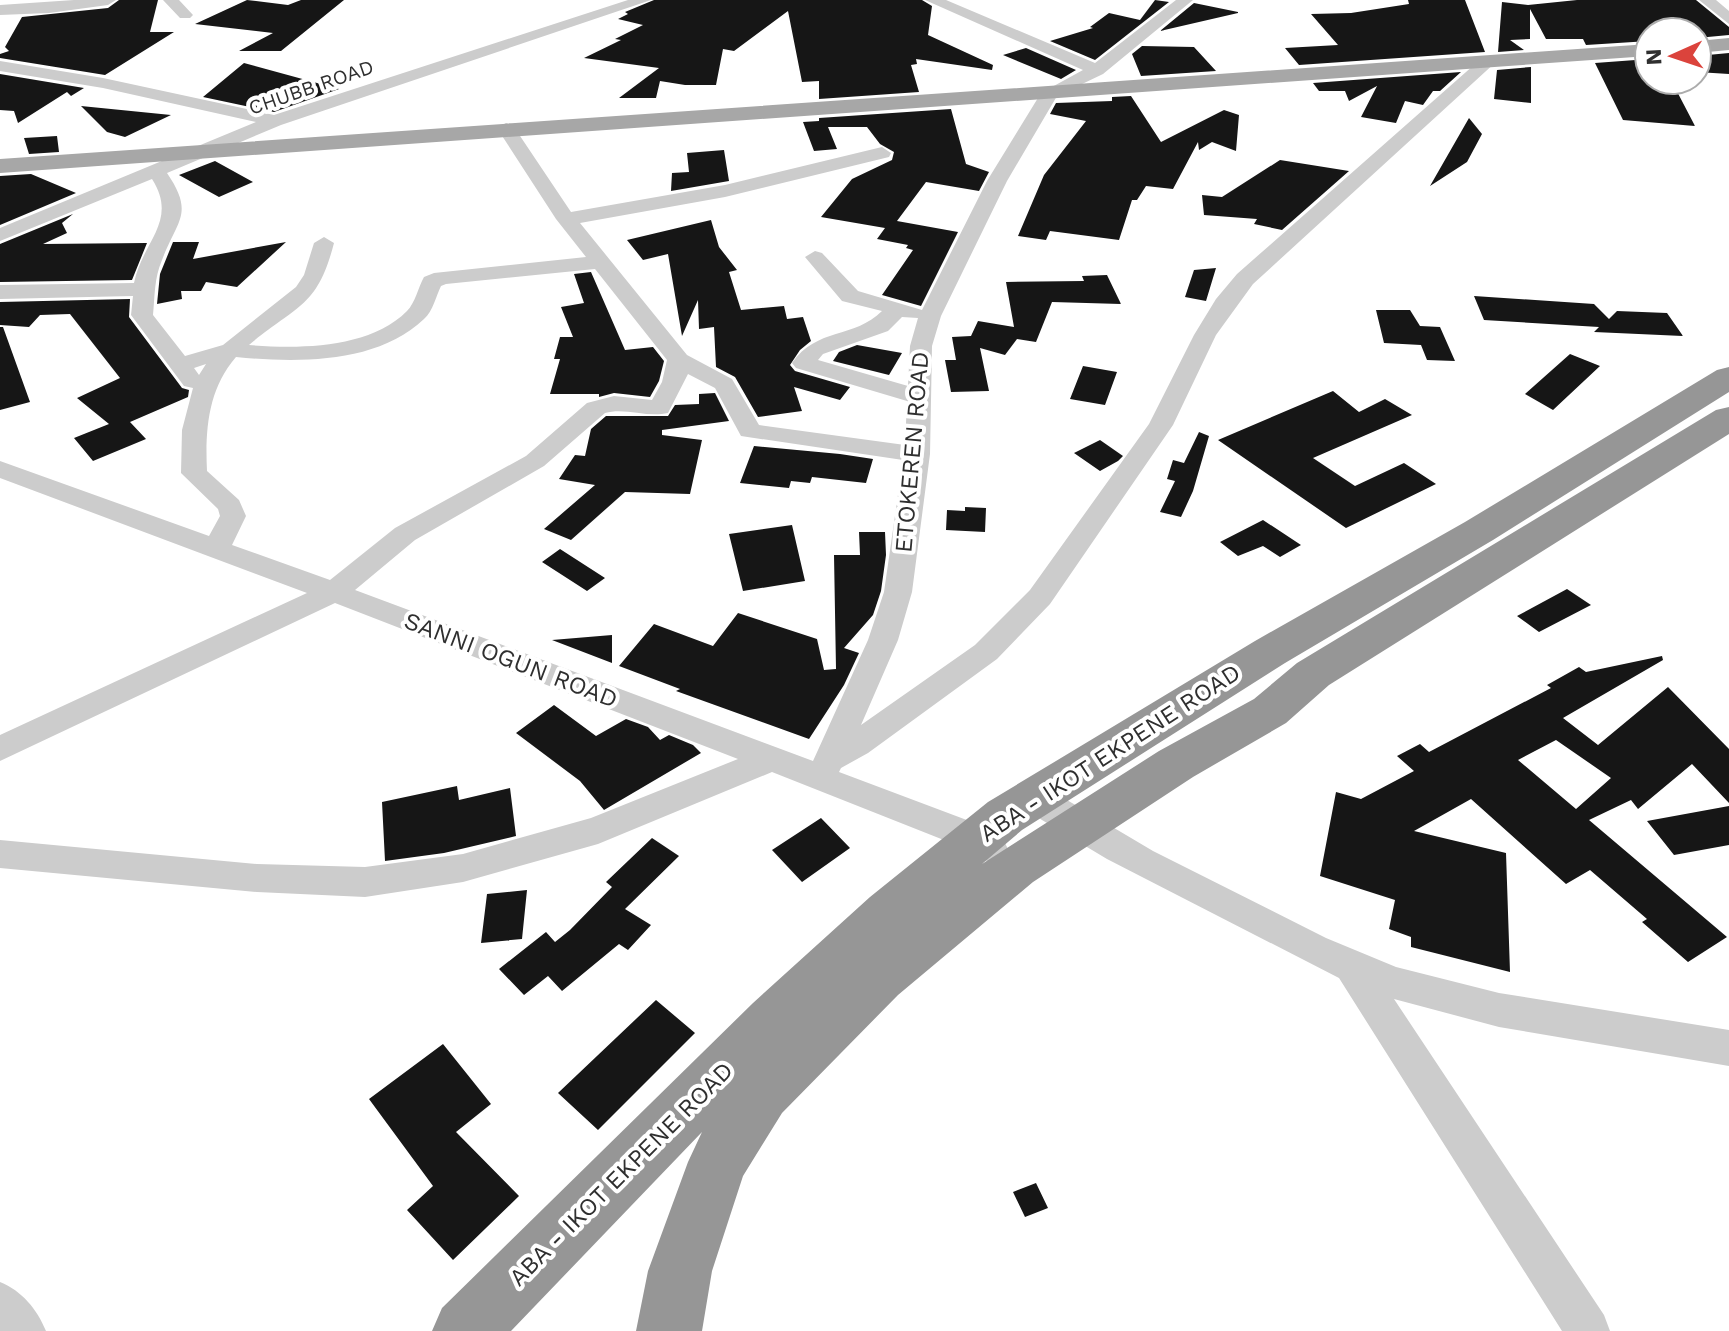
<svg xmlns="http://www.w3.org/2000/svg" width="1729" height="1331" viewBox="0 0 1729 1331" font-family="'Work Sans',sans-serif">
<rect width="100%" height="100%" fill="#fff"/>
<!-- building -->
<path fill="#161616" fill-rule="evenodd" d="M119 0H158L150 32H174L105 75 0 58V54L9 51 5 47 22 17 108 8Z
M247 0 288 5 301 0H344L281 51H239L273 33 195 24Z
M654 0H922L932 6 928 35 993 65 992 70 916 59 917 64 911 65 919 92 819 99V81L802 82 788 11 734 51 723 49 716 85H685L660 81 656 98H619L659 68 584 58 621 40 615 39 643 25 618 19 628 14 625 12Z
M1155 0 1169 2 1095 60 1050 41 1093 28 1090 27 1109 13 1140 20Z
M1408 0H1465L1485 52 1299 65 1285 48 1338 45 1311 14 1351 13 1409 4Z
M1577 0H1696L1729 27V35L1697 38V32H1649V41L1586 45 1583 39H1546L1530 9V39L1510 40 1524 50 1498 52 1502 2 1528 5Z
M1194 3 1238 12V13L1160 31Z
M1142 46 1194 47 1216 71 1141 76 1132 54Z
M1026 48 1076 70 1061 79 1003 55Z
M1729 53V74L1697 72V56Z
M1649 59V80H1671L1695 126 1623 120 1595 63Z
M244 63 339 89 274 112 203 97Z
M1531 67V103L1494 99 1497 70Z
M1461 72 1440 91H1433L1423 105 1405 101 1396 123 1361 117 1377 86 1349 101 1345 91H1319L1313 83Z
M0 74 84 88 71 96 67 92 18 123 14 111 0 110Z
M1131 96 1161 142 1224 110 1239 115 1236 151 1212 142 1199 150 1198 142 1173 189 1146 186 1137 200H1132L1119 240 1050 231 1046 240 1018 236 1044 175 1086 121 1050 114 1056 103 1112 101V97Z
M81 106 171 115 125 137 107 132Z
M951 109 966 164 989 172 979 191 926 182 897 221 958 232 921 306 882 295 913 250 906 248 908 245 877 239 885 228 821 217 852 179 892 160 894 152 880 144 867 127H828L837 149 814 151 803 122 819 121V118Z
M1469 118 1482 134 1467 162 1430 186Z
M57 136 59 152 29 154 24 138Z
M724 150 729 181 671 191 672 173 689 172 687 153Z
M1280 160 1349 171 1282 230 1254 224 1257 219 1204 215 1202 195 1222 197Z
M215 161 253 182 219 197 179 175Z
M31 174 76 193 0 225V176Z
M73 214 62 223 67 233 43 244 147 243 132 280 0 282V244Z
M711 220 719 247 737 270 729 272 741 310 784 306 787 319 803 317 811 341 800 350 790 365 795 371 850 387 840 400 794 387 802 411 758 417 735 377 716 367 714 327 699 329 698 300 682 336 668 254 643 260 627 240Z
M173 242H199L193 259 286 242 237 287 206 282 201 291H181L182 299 157 304 160 274Z
M1216 268 1206 301 1185 297 1194 270Z
M591 272 625 350 653 347 664 361 659 381 650 397 614 393 599 397V394H550L560 359H554L560 337H573L561 307 584 303 574 274Z
M1107 275 1121 304 1052 302 1036 342 1017 339 1005 355 980 348 989 391 951 392 945 360H956L952 337 971 336 978 321 1014 327 1006 282 1084 281 1082 276Z
M1474 296 1594 304 1609 319 1617 311 1667 313 1683 336 1594 332 1599 327 1484 320Z
M130 299 129 317 182 388 189 390 188 397 130 422 146 439 93 461 74 438 109 424 77 398 120 378 70 314 40 315 29 327 0 325V302Z
M1376 310H1410L1420 326 1440 327 1455 361 1427 360 1421 345 1384 343Z
M0 327H3L30 402 0 410Z
M857 345 902 353 889 375 833 361 839 352Z
M1570 354 1600 366 1553 410 1525 394Z
M1083 366 1117 372 1105 405 1070 399Z
M1333 391 1359 412 1385 399 1412 415 1313 458 1355 486 1404 463 1436 484 1346 528 1218 440Z
M715 393 729 421 662 430V435L702 440 690 494 625 492 571 540 544 529 595 485 559 479 575 455 585 456 591 429 606 416H668L675 405 699 404V394Z
M1199 432 1209 436 1193 491 1181 517 1160 512 1175 481 1167 479 1173 460 1184 463Z
M1100 440 1123 456 1118 461 1100 471 1074 453Z
M754 446 840 454 873 459 866 483 812 477 810 483 791 481 789 488 740 483Z
M965 507 986 508 985 532 946 530 947 510 965 511Z
M1263 520 1301 545 1280 557 1263 546 1238 556 1220 542Z
M792 525 805 581 743 591 729 534Z
M859 532H885L886 555 881 591 873 615 844 648 859 653 844 685 809 739 676 691 680 689 619 666 654 624 713 646 738 613 817 639 824 670 836 669 834 555H860Z
M560 549 605 578 587 591 542 562Z
M1567 589 1591 605 1539 632 1517 616Z
M612 635V663L552 640Z
M1662 656 1663 660 1563 718 1598 745 1668 687 1729 749V803L1692 764 1638 809 1631 800 1589 820 1727 937 1688 962 1642 922 1647 919 1590 870 1566 884 1471 799 1414 831 1506 853 1510 972 1411 947V937L1389 929 1395 900 1320 876 1336 792 1361 799 1414 771 1397 756 1420 744 1429 752 1551 688 1547 685 1579 667 1586 672ZM1556 740 1611 778 1576 809 1518 760Z
M554 705 596 736 626 719 648 727 660 740 669 735 693 745 701 753 604 810 580 781 516 733Z
M457 786 459 800 510 788 516 836 444 853 385 861 382 802Z
M1729 806V845L1674 855 1647 821Z
M821 818 850 848 802 882 772 850Z
M652 838 679 856 625 909 651 925 628 950 619 944 562 991 548 976 524 995 499 969 546 932 555 942 570 930 612 887 606 882Z
M527 890 522 939 481 943 487 894Z
M656 1000 695 1033 598 1130 558 1093Z
M443 1044 491 1104 456 1132 519 1196 453 1260 407 1210 433 1186 369 1099Z
M1036 1183 1048 1208 1025 1217 1013 1192Z"/>
<g fill="none" stroke-linecap="round" stroke-linejoin="round">
<!-- minor -->
<path fill="#ccc" fill-rule="evenodd" d="M74 0H116L108 5 49 13 0 15V5Z
M163 0H179L193 15 190 18H180Z
M628 0H651L281 125 167 173C195 214 177 220 162 260 154 279 155 295 153 315L185 356 223 345 296 287 304 275 314 243 324 237 334 243C317 309 296 305 249 345 299 349 369 349 407 311 415 303 418 288 424 277L434 273 586 257 556 219 497 128 506 123 512 124 571 212 725 185 882 147 891 153 889 157 725 197 580 223 687 355 732 379 759 425 905 445 907 401 796 368 792 363C817 327 854 339 882 311L842 301 805 257 815 251 822 253 858 291 922 310 987 181 1041 93 1083 70 925 0H946L1095 63 1176 0H1193L1103 74 1057 96 1007 181 941 316 932 346 930 454 912 592 898 640 861 725 975 645 1030 590 1149 424 1194 335 1216 299 1237 274 1483 57H1495L1497 61 1253 284 1216 335 1173 425 1050 604 997 659 868 753 841 768 839 772 988 828 1003 839 1008 849 1003 859C986 865 978 858 964 848L772 772 598 844 463 882 365 897 257 892 0 868V840L257 864 365 867 463 854 591 818 738 759 335 603 0 761V735L307 593 0 478V461L209 536 220 516 218 509 181 473 182 430 193 388 184 386 131 315 133 296 0 299V285L134 283C142 242 179 221 152 179L0 241V228L256 122 103 88 0 71V61L103 78 274 115ZM595 269 667 360 662 382 652 400 614 396 587 403 526 456 395 528 330 580 232 545 246 516 239 500 207 471C205 430 208 389 236 357 297 363 377 364 424 319 433 311 436 296 441 286L446 284ZM902 317 918 318 910 346 908 386 818 360 823 354 888 331ZM206 364 199 375 194 368ZM688 374 715 388 741 436 903 460 884 592 868 640 813 761 355 590 415 540 544 466 605 413C625 407 647 418 668 413Z
M1699 0H1716L1729 11V24Z
M1033 783 1045 787 1153 851 1326 938 1396 967 1499 993 1729 1030V1066L1499 1027 1394 999 1604 1315 1610 1331H1562L1339 978 1107 859 1042 820 1021 805 1017 796 1021 787Z
M0 1282C22 1291 37 1309 46 1331H0Z"/>
<!-- major -->
<path fill="#a7a7a7" fill-rule="evenodd" d="M1729 38V50L1697 53V41Z
M1649 44V56L0 173V159Z"/>
<!-- highway -->
<path fill="#969696" fill-rule="evenodd" d="M1729 367V392L1493 540 1285 663 1022 830 982 864 1159 751 1254 699 1297 663 1716 410 1729 407V434L1329 685 1286 723 1193 777 1033 882 898 995 782 1113 743 1176 712 1271 702 1331H636L648 1271 688 1162 702 1132 511 1331H432L442 1308 753 1003 870 897 988 802 1255 641 1465 522 1717 370Z"/>
</g>
<g text-anchor="middle" stroke-width="8" stroke-linejoin="round" paint-order="stroke">
<!-- far-street labels -->
<g font-size="20" fill="#2f2f2f" stroke="#fff">
<text transform="translate(311 87) rotate(-19)" y="7">CHUBB ROAD</text>
</g>
<!-- street labels -->
<g font-size="24" fill="#2f2f2f" stroke="#fff">
<text transform="translate(912 452) rotate(-85)" y="8">ETOKEREN ROAD</text>
<text transform="translate(511 660) rotate(21)" y="8">SANNI OGUN ROAD</text>
<text transform="translate(1110 753) rotate(-33)" y="8">ABA - IKOT EKPENE ROAD</text>
<text transform="translate(621 1174) rotate(-45)" y="8">ABA - IKOT EKPENE ROAD</text>
</g>
</g>
<!-- north arrow -->
<g transform="translate(1673 56) rotate(267)"><circle r="38" fill="#ffffff" stroke="#acacac" stroke-width="2"/>
<path d="M0-6L14 30L0 20L-14 30Z" fill="#db433c"/>
<text y="-12" font-size="22" font-weight="bold" text-anchor="middle" fill="#2f2f2f">N</text>
</g>
</svg>
